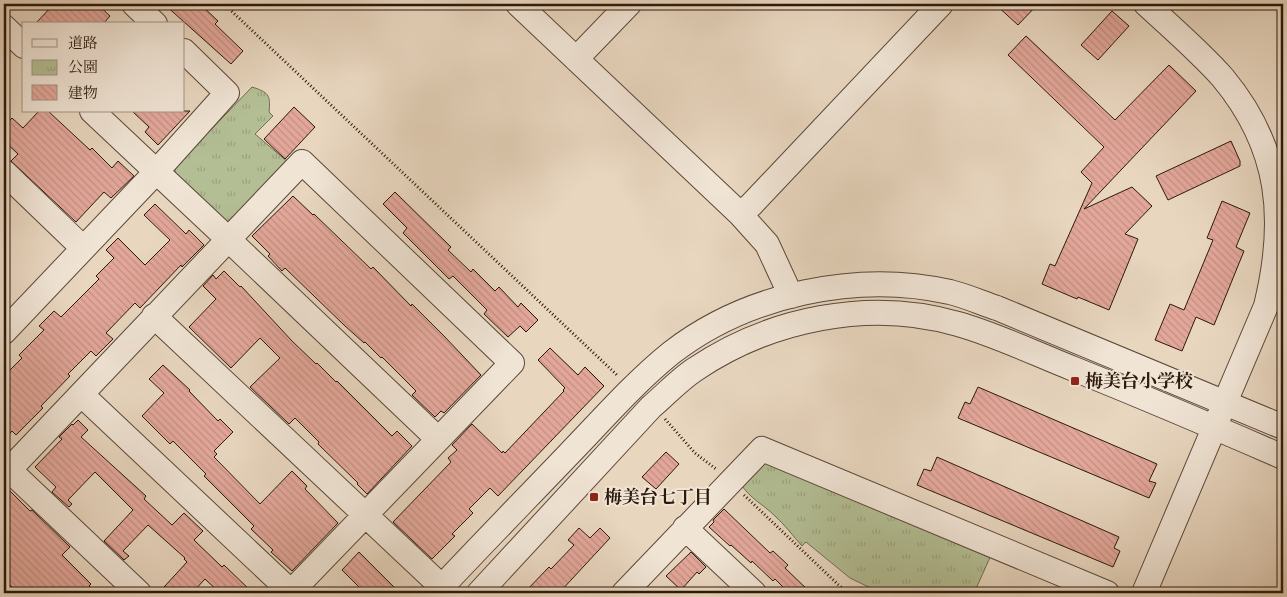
<svg xmlns="http://www.w3.org/2000/svg" width="1287" height="597" viewBox="0 0 1287 597" font-family="Alegreya,'Noto Serif JP',serif">
<defs>
<pattern id="park-tufts" width="24" height="20" patternUnits="userSpaceOnUse" patternTransform="scale(1.25)"><rect width="24" height="20" fill="#b3be94"/><path d="M3 7l-1-3M5 7V3M7 7l1-3M15 17l-1-3M17 17v-4M19 17l1-3" fill="none" stroke="#9aa37e"/></pattern>
<pattern id="building-back-hatch" width="6" height="6" patternUnits="userSpaceOnUse" patternTransform="scale(1.25)"><rect width="6" height="6" fill="#e3a79a"/><path d="M-1 5l2 2M0 0l6 6M5-1l2 2" fill="none" stroke="#c38f84"/></pattern>
</defs>
<rect width="100%" height="100%" fill="#e8d6bf"/>
<filter id="stains"><feTurbulence type="fractalNoise" baseFrequency=".004" numOctaves="4"/><feColorMatrix values="0 0 0 0 .2 0 0 0 0 .09 0 0 0 0 .02 0 0 0 .5 -.17"/></filter>
<radialGradient id="worn" r=".72"><stop offset=".6" stop-color="#630" stop-opacity="0"/><stop offset="1" stop-color="#630" stop-opacity=".3"/></radialGradient>
<!-- park -->
<path fill="url(#park-tufts)" stroke="#706c50" d="M252 87C268 92 271 95 269 112L273 116 255 134 289 163 233 222 222 223 175 178V167Z
M771 460 992 553 974 593H881L850 578 806 542 802 546C793 536 785 525 775 516 763 504 750 499 740 483L760 462Z"/>
<!-- building -->
<path fill="url(#building-back-hatch)" stroke="#2c190c" d="M54 4H97L110 16 103 24H35Z
M164 4H200L218 21 215 24 243 51 231 64Z
M995 4H1038L1018 25Z
M1112 11 1129 26 1098 60 1081 45Z
M1026 36 1115 120 1169 65 1196 91 1084 209 1132 187 1152 206 1125 234 1138 239 1109 310 1078 297 1077 299 1042 284 1050 264 1055 266 1092 183 1081 172 1104 147 1008 55Z
M294 107 315 127 285 159 264 139Z
M39 111H48L90 150 92 148 112 168 118 161 134 176 111 198 104 192 76 222 11 161 18 154 4 141V127L12 118 23 128Z
M132 111H190L158 145 145 132 149 127Z
M1231 141 1240 161V166L1168 200 1156 176Z
M395 192 451 247 448 250 471 272 473 269 495 291 499 287 518 307 521 303 538 320 526 332 520 326 508 337 484 314 487 310 453 276 449 279 403 233 407 228 383 204Z
M293 196 313 215 314 214 371 269 373 267 411 306 412 304 444 336 481 375 444 413 441 411 435 417 412 395 416 391 382 357 381 358 365 342 364 343 344 325 285 268 282 271 268 256 270 254 252 236Z
M1222 201 1250 213 1236 247 1244 251 1214 325 1196 317 1182 351 1155 340 1170 304 1184 310 1213 240 1207 238Z
M155 204 186 234 189 230 204 245 182 267 181 265 140 308 135 303 106 333 113 339 96 356 91 351 68 374 70 376 41 406 43 408 16 435 12 431 4 440V376L22 358 19 355 44 330 39 326 54 311 61 317 99 279 96 276 114 258 106 250 118 238 145 265 170 240 144 215Z
M224 271 240 287 241 286 292 341 316 364 317 363 336 382 337 381 392 436 397 431 412 446 367 494 357 484 358 483 318 444 319 442 295 418 289 424 250 387 280 358 260 338 231 368 189 327 216 299 203 286 213 275 216 279Z
M550 348 578 375 585 367 604 386 498 496 490 488 469 509 473 513 452 534 455 536 432 559 393 522 451 462 448 458 457 450 452 445 472 424 502 453 503 451 505 453 564 391 563 390 565 388 538 360Z
M163 365 190 390 189 391 218 421 220 419 233 432 214 451 217 454 214 457 260 504 292 471 307 486 305 489 338 523 292 571 271 552 273 550 251 529 254 526 204 476 206 474 173 441 170 444 142 416 164 393 149 379Z
M978 387 1157 464 1149 481 1156 483 1149 498 958 418 965 402 970 404Z
M78 420 88 430 81 437 146 496 144 499 172 525 184 513 203 531 194 540 222 567 224 565 253 593H220L205 579 192 593H171L164 587 187 562 184 559 185 558 148 525 123 551 129 556 124 560 104 541 133 510 95 472 68 500 72 504 69 507 52 492 56 487 35 467 62 439 59 437 72 424 73 425Z
M666 452 679 464 656 489 642 477Z
M937 457 1119 537 1114 548 1120 551 1113 567 917 485 924 469 931 471Z
M4 485 30 511 32 510 70 547 62 555 91 584 89 586 97 593H18L4 579Z
M724 509 770 553 773 551 788 565 785 568 811 593H789L775 579 773 581 752 561 751 563 731 545 730 546 709 527 714 522 713 520Z
M579 528 590 538 600 528 610 538 559 593H524L549 567 551 569 574 545 568 540Z
M359 552 400 593H365L342 570Z
M691 552 706 567 699 574 697 572 681 590 666 576Z"/>
<g fill="none" stroke-linecap="round" stroke-linejoin="round">
<!-- minor casing -->
<g stroke="#5b4839" stroke-width="26">
<path id="minor" d="M134 4 155 24
M518 4 740 214 767 244 791 296
M4 27 24 46
M576 59 629 4
M92 111 228 239 438 439
M4 172 83 248
M740 214 751 205 941 4
M154 316 442 587
M4 332 156 172 227 93 184 51
M82 395 291 592
M4 465 139 593
M9 470 302 162 512 363 290 593
M685 528 754 593
M436 593C480 546 525 500 569 454 602 420 634 383 671 353 747 294 857 271 950 292 966 296 982 303 997 308L1283 427
M479 593 651 407C665 395 678 381 694 370 769 319 869 298 958 324 997 335 1036 354 1074 369 1144 397 1214 427 1283 457
M624 593 762 449 1107 593
M1144 593 1266 306C1287 220 1281 148 1223 78 1200 52 1172 28 1146 4"/>
</g>
<!-- path -->
<path stroke="#2c190c" stroke-width="3" stroke-dasharray="1 2.5" stroke-linecap="butt" d="M224 4 618 376
M665 419 695 453 716 469
M744 495 847 593"/>
<!-- minor -->
<use href="#minor" stroke="#f0e4d5" stroke-width="24"/>
</g>
<!-- markers -->
<g fill="#8f2418" stroke="#f0e4d5" stroke-width="2">
<rect x="1070" y="376" width="10" height="10" rx="2.5"/>
<rect x="589" y="492" width="10" height="10" rx="2.5"/>
</g>
<g text-anchor="middle" stroke-width="4" stroke-linejoin="round" paint-order="stroke">
<!-- poi labels -->
<g font-size="18" font-weight="bold" fill="#2c190c" stroke="#f0e4d5" text-anchor="start">
<text x="1085" y="387">梅美台小学校</text>
<text x="604" y="503">梅美台七丁目</text>
</g>
</g>
<!-- margin -->
<rect width="1287" height="597" fill="none" stroke="#e8d6bf" stroke-width="20"/>
<rect x="5" y="5" width="1277" height="587" fill="none" stroke="#2c190c" stroke-width="2.5"/>
<rect x="10" y="10" width="1267" height="577" fill="none" stroke="#2c190c"/>
<!-- legend -->
<rect x="22" y="22" width="162" height="90" fill="#f0e4d5" stroke="#a29385"/>
<rect x="32" y="39" width="25" height="8" fill="#f0e4d5" stroke="#a29385"/>
<text x="68" y="48" font-size="15" fill="#2c190c">道路</text>
<rect x="32" y="60" width="25" height="15" fill="url(#park-tufts)" stroke="#a29385"/>
<text x="68" y="72" font-size="15" fill="#2c190c">公園</text>
<rect x="32" y="85" width="25" height="15" fill="url(#building-back-hatch)" stroke="#a29385"/>
<text x="68" y="98" font-size="15" fill="#2c190c">建物</text>
<rect width="100%" height="100%" filter="url(#stains)"/>
<rect width="100%" height="100%" fill="url(#worn)"/>
</svg>
